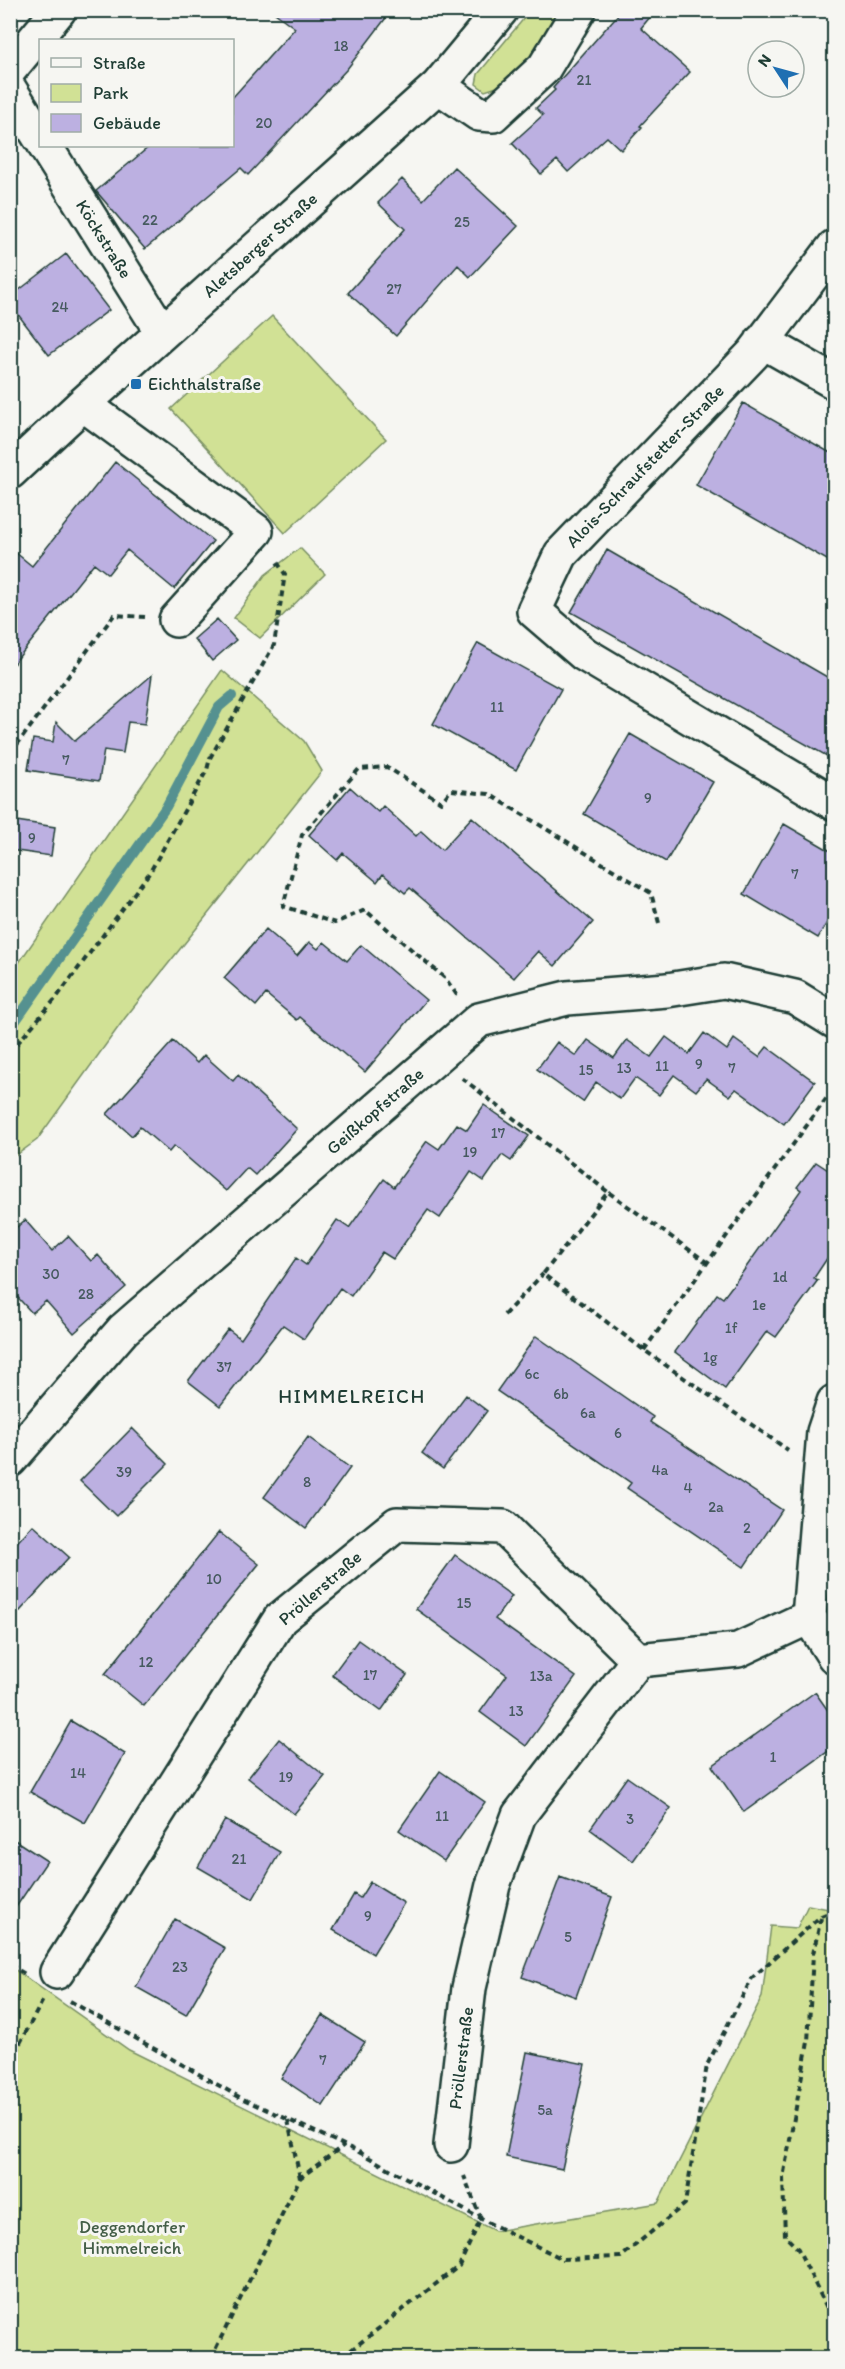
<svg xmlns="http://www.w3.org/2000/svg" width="845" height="2369" viewBox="0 0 845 2369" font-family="Itim,sans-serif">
<rect width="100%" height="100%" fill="#f6f6f2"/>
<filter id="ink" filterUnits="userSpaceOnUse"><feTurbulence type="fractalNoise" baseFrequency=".0167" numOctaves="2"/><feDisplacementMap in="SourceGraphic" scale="12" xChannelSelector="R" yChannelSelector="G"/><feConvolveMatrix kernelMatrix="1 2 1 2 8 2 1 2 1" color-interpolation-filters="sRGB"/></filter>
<g filter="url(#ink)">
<!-- green -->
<path fill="#d1e195" stroke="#788f64" stroke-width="1.5" d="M530 11H564L542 47 509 83 485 91 476 84 478 74Z
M272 316 386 439 285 533 171 409Z
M300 548 325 574 260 638 234 618 265 575Z
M222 670 304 741 322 771 125 1018 37 1140 11 1159V974Z
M808 1905 834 1910V2358H11V1967L129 2050 495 2231 658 2203 762 1997 771 1926 797 1928Z"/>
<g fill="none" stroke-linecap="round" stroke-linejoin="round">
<!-- stream -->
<path stroke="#549190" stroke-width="10" d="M10 1029 166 807 219 707 232 696"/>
</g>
<!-- building -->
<path fill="#bcb0e1" stroke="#1f3d34" stroke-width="1.5" d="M271 10H392L347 69 248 175 241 168 145 249 96 191 150 146H232V98L295 28Z
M622 10H656L641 28 690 72 640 126 642 127 621 150 607 137 568 172 557 160 541 174 512 143 543 115 536 108 555 90 553 88Z
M454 167 518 226 470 277 458 265 396 336 348 293 405 229 378 203 402 179 423 200Z
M66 254 109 310 49 355 10 304V297Z
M743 403 834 455V564L696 485Z
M115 462 213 541 174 589 127 550 108 574 94 563 10 668V548L32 566Z
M607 550 834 681V760L571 612Z
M217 619 236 640 212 661 194 639Z
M478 643 561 689 516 770 433 724Z
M152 675 145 724 128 722 123 753 104 750 99 781 28 770 33 739 53 742 56 722 75 741Z
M630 734 713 782 666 862 584 814Z
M350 787 378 812 383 806 416 836 421 831 442 850 472 817 593 922 555 966 538 951 514 978 410 888 405 893 383 874 377 882 343 853 337 860 309 835Z
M10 820 55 827 51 856 10 850Z
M784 824 834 853V910L818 938 744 894Z
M266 929 297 956 309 942 318 949 324 942 347 961 361 945 426 1000 365 1072 300 1017 297 1020 266 994 256 1006 224 978Z
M704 1033 727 1050 734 1039 759 1057 767 1047 815 1082 784 1124 736 1089 730 1096 706 1079 696 1091 674 1075 659 1095 635 1078 620 1099 596 1082 583 1102 537 1069 557 1042 576 1056 588 1040 614 1058 627 1040 651 1057 666 1037 689 1054Z
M173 1041 197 1063 204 1055 233 1081 238 1075 297 1129 255 1175 247 1168 226 1191 174 1146 169 1152 140 1127 132 1136 107 1114Z
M484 1105 529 1136 511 1161 502 1155 484 1181 471 1172 440 1218 428 1210 393 1259 382 1252 351 1296 340 1288 304 1339 283 1325 220 1406 188 1381 228 1329 241 1339 296 1258 306 1265 337 1220 349 1228 384 1179 394 1187 427 1141 439 1149 457 1124 467 1130Z
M816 1162 834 1174V1248L814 1278 818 1280 776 1337 767 1331 725 1389 675 1352 717 1294 723 1298 742 1273 801 1190 797 1187Z
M25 1220 52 1251 68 1236 91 1261 98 1255 126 1287 74 1333 46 1301 32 1313 10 1289V1233Z
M536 1336 653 1417 650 1422 782 1510 744 1567 627 1488 631 1483 497 1391Z
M466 1395 487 1411 443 1469 422 1453Z
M132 1428 168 1464 116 1516 80 1481Z
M308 1437 350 1468 306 1528 264 1497Z
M33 1525 69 1557 10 1622V1550Z
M219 1532 259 1564 144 1706 105 1674Z
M455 1555 512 1596 495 1619 576 1677 526 1746 480 1712 507 1675 416 1609Z
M358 1640 407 1675 381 1711 332 1675Z
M815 1692 834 1719V1747L744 1812 712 1766Z
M71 1721 125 1754 85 1823 30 1792Z
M279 1739 325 1776 294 1814 248 1778Z
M440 1771 485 1802 444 1861 399 1830Z
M627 1777 671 1808 633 1861 590 1829Z
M225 1820 280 1852 253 1899 198 1867Z
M10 1837 47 1861 10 1916Z
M560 1877 612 1897 576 1997 522 1977Z
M370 1882 404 1903 373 1954 333 1930 354 1894 360 1898Z
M175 1919 225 1948 186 2015 136 1987Z
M322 2015 365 2042 323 2106 281 2078Z
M527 2052 585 2064 562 2169 506 2157Z"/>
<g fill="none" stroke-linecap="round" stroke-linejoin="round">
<!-- minor casing -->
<g stroke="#1f3d34" stroke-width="38">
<path id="minor" d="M10 69 59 10
M438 86 479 114 493 115 544 68 579 10
M10 90 40 138
M45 146 162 332
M834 247 753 354 561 554 534 611 584 654 834 803
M762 341 834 382
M83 404 256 531 176 620
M10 472 83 404 438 86 501 10
M834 1402 824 1432 809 1617 834 1656
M10 1460 123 1330 479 1020 567 998 667 990 724 981 795 997 834 1021
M57 1972 280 1619 397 1524 503 1527 638 1660
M451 2145 469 1988 493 1885 519 1815 638 1660 738 1650 809 1617"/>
</g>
<!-- path -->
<path stroke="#1f3d34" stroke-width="4" stroke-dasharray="6 4.5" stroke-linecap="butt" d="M10 754 114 615 145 617
M457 995 445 978 365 910 335 923 283 906 302 835 359 769 387 767 441 802 451 790 489 794 651 893 659 923
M10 1052 57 997 150 872 207 770 210 758 274 645 285 574 275 559
M462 1078 608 1192
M708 1263 608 1192 543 1274 644 1350 788 1450
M504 1315 543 1274
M644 1350 834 1088
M821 1918 813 1954 808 2042 783 2178 785 2236 798 2249 827 2308 834 2309
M10 1965 25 1974
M70 2001 241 2098 357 2151 481 2219 563 2259 621 2257 685 2204 707 2065 752 1978 821 1916 834 1911
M10 2062 43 2000
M288 2120 300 2178
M211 2358 300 2178 344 2145
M311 2358 342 2357 459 2266 481 2219 464 2176"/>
<!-- minor -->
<use href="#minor" stroke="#f6f6f2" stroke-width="33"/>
</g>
</g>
<!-- markers -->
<rect fill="#1f6fb2" stroke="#f6f6f2" stroke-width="2" x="130" y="378" width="12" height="12" rx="3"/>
<g text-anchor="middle" stroke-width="6" stroke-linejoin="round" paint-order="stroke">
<!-- number labels -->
<g font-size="15" fill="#465a5f">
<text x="341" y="51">18</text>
<text x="584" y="85">21</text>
<text x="264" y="128">20</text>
<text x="150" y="225">22</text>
<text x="462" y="227">25</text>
<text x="394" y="294">27</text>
<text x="60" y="312">24</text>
<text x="497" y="712">11</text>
<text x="66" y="765">7</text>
<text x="648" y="803">9</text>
<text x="32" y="843">9</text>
<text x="795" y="879">7</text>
<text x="699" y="1069">9</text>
<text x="662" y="1071">11</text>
<text x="624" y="1073">13</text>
<text x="732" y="1073">7</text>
<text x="586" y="1075">15</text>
<text x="498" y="1138">17</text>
<text x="470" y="1157">19</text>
<text x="51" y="1279">30</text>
<text x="780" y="1282">1d</text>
<text x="86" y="1299">28</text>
<text x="759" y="1310">1e</text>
<text x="731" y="1333">1f</text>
<text x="710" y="1362">1g</text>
<text x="224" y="1372">37</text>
<text x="532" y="1379">6c</text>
<text x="561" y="1399">6b</text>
<text x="588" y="1418">6a</text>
<text x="618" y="1438">6</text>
<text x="660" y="1475">4a</text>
<text x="124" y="1477">39</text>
<text x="307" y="1487">8</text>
<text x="688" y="1493">4</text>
<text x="716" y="1512">2a</text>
<text x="747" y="1533">2</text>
<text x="214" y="1584">10</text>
<text x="464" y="1608">15</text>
<text x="146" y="1667">12</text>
<text x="370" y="1680">17</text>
<text x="541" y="1681">13a</text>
<text x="516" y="1716">13</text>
<text x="773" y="1762">1</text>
<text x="78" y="1778">14</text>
<text x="286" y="1782">19</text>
<text x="442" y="1821">11</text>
<text x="630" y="1824">3</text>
<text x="239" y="1864">21</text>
<text x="368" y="1921">9</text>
<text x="568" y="1942">5</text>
<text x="180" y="1972">23</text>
<text x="323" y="2065">7</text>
<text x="545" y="2115">5a</text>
</g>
<!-- street labels -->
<g font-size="18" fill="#1f3d34" stroke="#f6f6f2">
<text transform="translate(104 239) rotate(58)" y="6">Köckstraße</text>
<text transform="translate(260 245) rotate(-42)" y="6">Aletsberger Straße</text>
<text transform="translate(645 466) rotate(-46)" y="6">Alois-Schraufstetter-Straße</text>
<text transform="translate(375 1111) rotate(-41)" y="6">Geißkopfstraße</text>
<text transform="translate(320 1588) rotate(-41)" y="6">Pröllerstraße</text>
<text transform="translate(461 2058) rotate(-83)" y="6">Pröllerstraße</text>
</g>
<!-- poi labels -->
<g font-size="18" fill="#1f3d34" stroke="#f6f6f2" text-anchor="start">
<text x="148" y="390">Eichthalstraße</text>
</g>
<!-- park labels -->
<g font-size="18" fill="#435e47" stroke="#f6f6f2">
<text x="132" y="2233">Deggendorfer<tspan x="132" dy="21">Himmelreich</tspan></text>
</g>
<!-- neighbourhood labels -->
<g font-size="20" letter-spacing="1.5" fill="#1f3d34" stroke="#f6f6f2">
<text x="352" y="1403">HIMMELREICH</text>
</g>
</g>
<!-- margin -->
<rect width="845" height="2369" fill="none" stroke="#f6f6f2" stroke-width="36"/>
<rect x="18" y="18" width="809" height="2333" fill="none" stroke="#1f3d34" stroke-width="2" filter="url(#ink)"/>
<!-- legend -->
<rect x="39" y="39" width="195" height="108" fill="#f6f6f2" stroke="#a0aca6" stroke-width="1.5"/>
<rect x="51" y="58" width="30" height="9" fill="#f6f6f2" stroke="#a0aca6" stroke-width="1.5"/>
<text x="93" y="69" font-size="18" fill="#1f3d34">Straße</text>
<rect x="51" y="84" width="30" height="18" fill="#d1e195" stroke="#a0aca6" stroke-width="1.5"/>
<text x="93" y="99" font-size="18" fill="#1f3d34">Park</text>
<rect x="51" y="114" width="30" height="18" fill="#bcb0e1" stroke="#a0aca6" stroke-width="1.5"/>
<text x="93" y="129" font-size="18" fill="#1f3d34">Gebäude</text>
<!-- north arrow -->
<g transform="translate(776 69) rotate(306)"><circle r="28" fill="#f6f6f2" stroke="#a0aca6" stroke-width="1.5"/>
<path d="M0-4.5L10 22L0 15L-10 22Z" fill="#1f6fb2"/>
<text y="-9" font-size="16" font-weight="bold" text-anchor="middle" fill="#1f3d34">N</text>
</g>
</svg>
